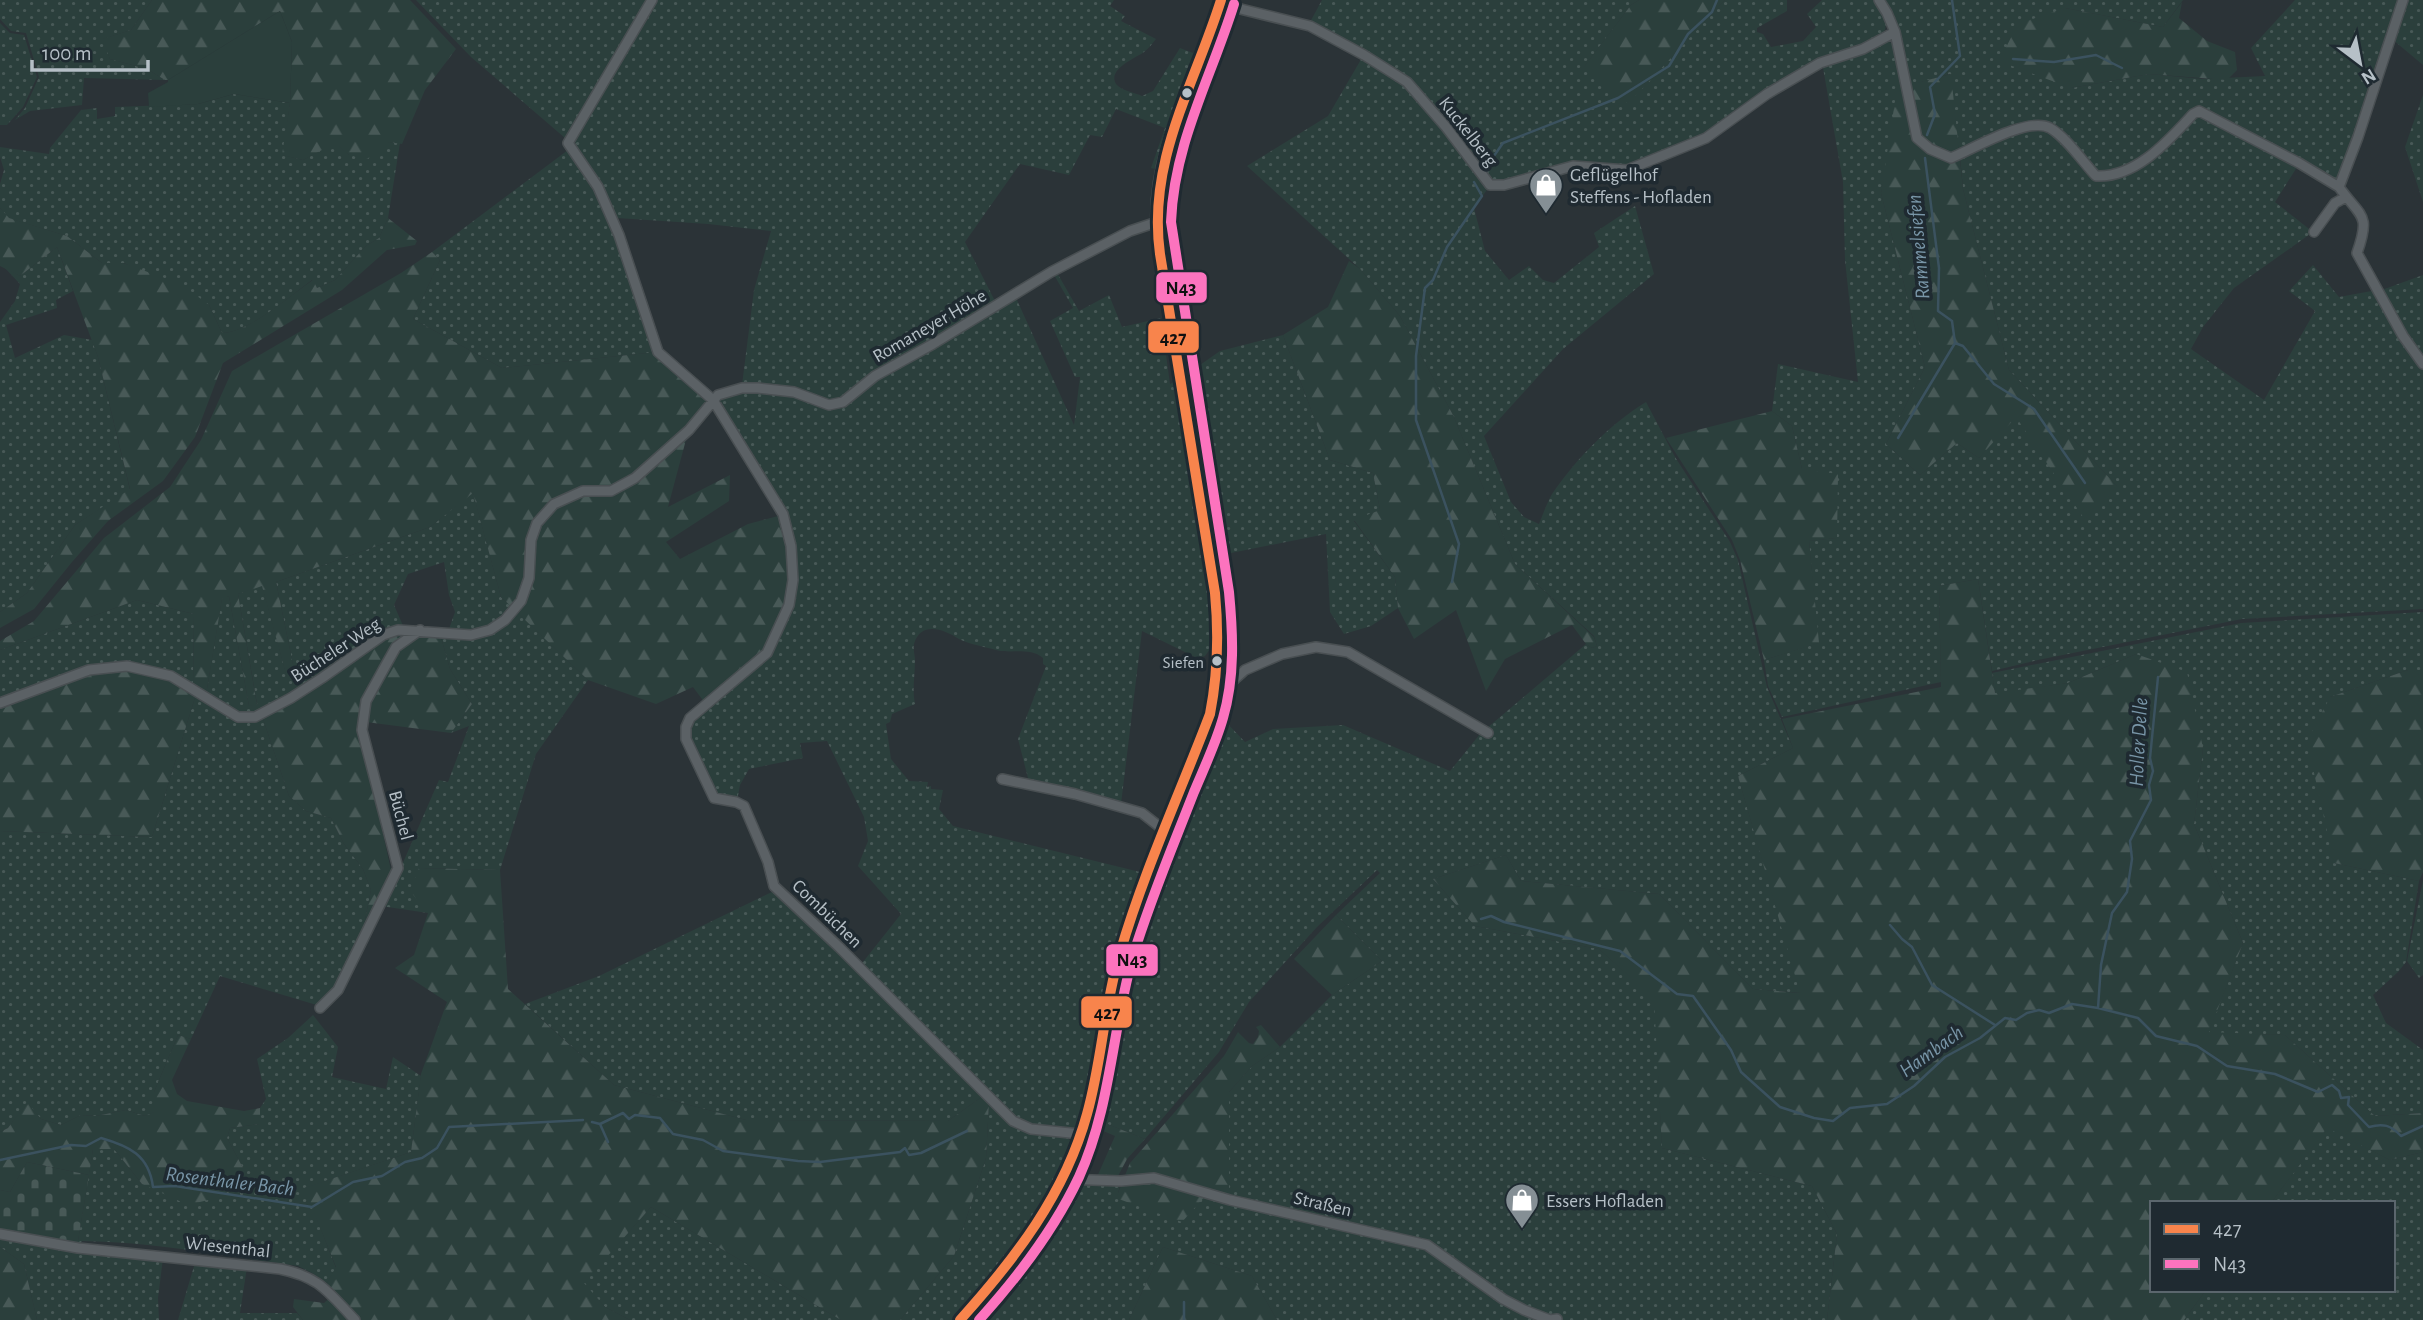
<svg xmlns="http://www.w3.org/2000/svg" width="2423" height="1320" viewBox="0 0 2423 1320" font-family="'Alegreya Sans',sans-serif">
<defs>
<pattern id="grass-dots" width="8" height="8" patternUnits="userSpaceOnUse" patternTransform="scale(1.75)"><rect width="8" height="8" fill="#2b3f3c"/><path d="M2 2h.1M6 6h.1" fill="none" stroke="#485957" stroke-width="1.8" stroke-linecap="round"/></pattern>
<pattern id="forest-firs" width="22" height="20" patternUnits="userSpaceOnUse" patternTransform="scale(1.75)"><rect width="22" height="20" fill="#2b3f3c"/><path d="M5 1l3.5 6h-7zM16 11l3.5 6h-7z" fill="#485957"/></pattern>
<pattern id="cemetery-stones" width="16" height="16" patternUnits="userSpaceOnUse" patternTransform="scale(1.75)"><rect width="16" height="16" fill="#2b3f3c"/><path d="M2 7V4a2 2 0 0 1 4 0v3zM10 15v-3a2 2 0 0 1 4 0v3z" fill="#485957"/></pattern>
</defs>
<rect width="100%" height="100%" fill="#2b3337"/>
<!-- grass -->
<path fill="url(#grass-dots)" d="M0 0H152L131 30 103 39 110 59 147 69 165 80 84 78 82 105 30 111 15 120 25 108 39 77 26 33 11 31 0 19Z
M416 0H649L565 138 471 57Z
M654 0H1114L1110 6 1125 16 1121 21 1156 39C1152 44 1149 48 1144 52 1136 58 1107 69 1116 84 1120 90 1136 93 1142 96L1153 91 1180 48 1193 53 1195 49 1197 50 1179 90 1155 169 1151 168 1165 128 1116 109 1102 137 1090 135 1069 175 1020 164 965 242 996 303 845 398 832 401 742 385 754 290 771 231 708 224 617 218 599 182 574 146V142Z
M1322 0H1639L1631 5 1584 67 1691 35 1725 0H1787V11L1757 28V32L1763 34 1771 47 1803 41 1816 27 1807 14 1822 0H1877L1887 19 1885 30 1875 40 1839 54 1705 137 1625 170 1572 164 1503 183 1489 182 1405 83 1309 24Z
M1882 0H2183L2163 27 2065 8 2071 88 2149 74 2204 79 2265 76 2251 48 2295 0H2400L2338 185 2200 110 2160 147 2109 175H2097L2041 124 1959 153 1950 74 1907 86Z
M2405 0H2423V65L2392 39Z
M0 23 10 33 24 35 37 77 23 107 7 125H0Z
M1886 41 1894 44 1904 86 1881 193 1925 367 1886 444 1920 475 1957 443 1979 458 2015 416 2117 486 2009 370 1963 189 1960 156 2018 130 2049 129 2095 177 2144 161 2199 112 2299 164 2275 202 2313 232 2234 288 2203 327 2191 349 2264 400 2315 311 2289 291 2313 265 2339 297 2377 290 2423 367V609L2242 619 2038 660 1992 671 1978 579 1939 586 1941 682 1782 717 1768 686 1764 660 1818 643 1809 541 1836 538 1802 469 1792 426 1772 411 1778 364 1858 382 1845 260 1843 182 1822 62Z
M1363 56 1403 85 1444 129 1489 187 1474 208 1485 251 1509 280 1529 266 1543 280 1554 283 1599 247 1594 233 1635 206 1654 274 1563 349 1484 436 1511 502 1524 517 1539 524C1543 514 1547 503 1552 494 1576 459 1610 424 1646 402L1675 457 1730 542 1738 560 1767 687 1793 748 1738 776 1801 993 1753 989 1659 894 1521 881 1506 855 1433 879 1475 926 1599 949 1655 999 1662 1148 1812 1186 1837 1234 1827 1320H1277L1252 1276 1163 1247 1129 1320H968C1006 1277 1041 1234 1069 1184L1095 1186 1121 1181 1117 1198 1207 1194 1229 1195V1092L1252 1066 1280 1047 1332 995 1382 961 1336 915 1380 873 1377 870 1317 927 1249 1002 1219 1052 1145 1139 1092 1118 1125 954 1169 835 1223 719 1245 742 1273 729 1343 725 1450 771 1480 734 1586 644 1592 648 1597 646 1594 636 1515 564 1453 415 1400 316 1360 269 1247 166 1328 116Z
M234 94 290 103 283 155 303 160 335 142 349 155 389 142 400 143 388 218 379 238 366 246 335 280 317 288 312 280C289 297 250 332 222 333L209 305 124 263H102L67 236 8 218 0 208V184L4 170 0 157V147L49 154 50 148 81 110 97 108V119L115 116V107L198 104Z
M2423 95V202L2405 147Z
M568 150 604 208 657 352 502 368 413 319 440 260 432 252Z
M57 247 73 291 56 300 57 308 6 325 15 358 64 335 92 340 98 357 130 490 75 525 27 593 0 612V322L15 301 20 284 4 267 20 276Z
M1056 271 1079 311 1109 295 1122 327 1161 318 1170 384 1177 380 1214 607 1213 645 1205 656 1197 658 1142 631 1121 804 1029 782 1018 739 1046 666 1043 664V658C1030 647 1011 654 996 650 985 647 969 644 959 639 945 630 921 620 914 644 913 649 915 656 915 660 915 676 912 689 915 704L892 714 890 722 886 724 891 759 909 781 928 782 927 787 931 786V789L943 790 939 809 953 826 1140 872 1139 888 1077 1128 1030 1127 1012 1118 859 967 901 914 858 866 868 841 864 817 827 741 800 743 803 758 749 769 740 785 737 801 715 797 688 739 691 719 707 705 784 514 711 402 743 392 794 394 837 407 865 386 1016 298 1074 425 1080 377H1075L1050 321 1073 308 1053 273Z
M2423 275V362L2379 291Z
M1283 335 1330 460 1373 473 1380 510 1354 521 1395 577 1398 608 1371 626 1344 634 1330 612 1326 534 1216 556 1180 379 1220 351Z
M473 492 501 597 514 609 505 619 471 634 448 632 455 612 449 595 444 562 408 574 394 605 404 628 260 713 239 716 206 695 222 598 229 596 249 706 257 704 238 594 262 585 287 677 295 674 276 582 430 527Z
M137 600 194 614 193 687 0 701V650Z
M515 610 588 680 536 754 500 870 419 868 428 913 381 906 395 881 439 780 448 782 469 726 451 733 472 704 450 669 440 634 471 636Z
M2423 612V670H2408L2330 697 2334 863 2419 881 2406 962 2398 972 2373 995 2386 1023 2423 1050V1113L2375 1116 2285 1035 2208 1033 2243 943 2194 824 2203 748 2136 654 2068 683 1995 694 1992 673 2241 623Z
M197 691 238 719 262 716 289 796 306 811 331 818 344 844 363 869 371 890 361 940 337 989 320 1006 220 976 191 1039 178 1035 154 1092 155 1112 145 1116 126 1110 96 1116 81 1115 61 1125 41 1119 27 1103 8 1128 0 1132V831L152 837Z
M2423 880V975L2419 978 2407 961Z
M776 890 983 1096 948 1121 746 1120 614 1085 525 1004 599 976Z
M313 1015 338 1047 332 1077 386 1089 393 1057 421 1076 411 1152 305 1188 336 1268 327 1283 312 1273 298 1266C226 1256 155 1242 82 1241L77 1247 93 1149H114L142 1184 243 1168 227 1138 230 1128 259 1124 260 1108 266 1099 257 1059 288 1038Z
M989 1102 1009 1121 1067 1137 1072 1143 1042 1208 1001 1267 954 1320H900L954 1256 986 1158Z
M2327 1127 2390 1160 2423 1152V1320H2184L2206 1290H2393V1203H2271Z
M651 1207 841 1320H630L605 1307 583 1283Z
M0 1236 163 1258 158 1298 159 1320H37L24 1264 0 1247Z
M195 1263 247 1267 240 1313H297L303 1320H178Z"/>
<!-- forest -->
<path fill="url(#forest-firs)" d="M152 0H410L456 49 425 90 402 144 389 142 367 159 349 155 335 143 303 160 282 155 290 103 292 42 280 11 168 80H165L147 69 110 59 102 39 131 30Z
M1639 0H1725L1628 104 1583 68 1631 5Z
M2182 2 2179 18 2207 41 2235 52 2237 70 2227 80 2149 74 2071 88 1999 61 2018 24 2065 8 2163 27Z
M1951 74 1963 189 2009 370 2117 486 2083 517 2016 417 1979 458 1957 443 1920 475 1886 444 1925 367 1881 193 1897 88Z
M0 208 9 218 67 236 102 263H123L181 284 209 305 222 333C250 332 289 296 313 280L317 288 335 280 366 246 379 238 388 218 417 241 415 245 387 250 342 290 223 363 195 437 163 481 108 521 72 562 34 609 0 628V612L27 593 75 525 130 489 98 357 57 247 20 276 0 266Z
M432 252 440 260 413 319 502 368 657 352 709 402 691 421 668 507 730 475 729 501 666 542 680 559 748 524 782 515 790 546 788 604 764 653 705 703 693 687 656 704 588 680 501 597 473 493 430 527 276 582 295 674 287 678 262 586 238 594 257 705 249 706 229 596 222 599 206 695 193 687 194 614 137 600 0 650V641L34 621 104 538 170 487 201 440 232 371 401 273Z
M1349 261 1360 269 1400 316 1453 415 1515 564 1594 637 1597 646 1592 648 1586 644 1572 625 1505 659 1486 691 1456 610 1414 639 1398 608 1395 577 1354 520 1380 510 1373 473 1330 460 1283 335 1328 307Z
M1772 411 1792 426 1802 469 1838 474 1837 538 1809 541 1819 643 1764 660 1740 560 1732 540 1666 438Z
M1978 579 1995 693 2068 683 2136 654 2187 672 2203 748 2194 824 2243 943 2209 1032 2285 1035 2375 1116 2423 1113V1152L2390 1160 2327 1128 2271 1203H2152V1290H2206L2184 1320H1827L1837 1234 1812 1186 1662 1148 1654 999 1599 949 1475 926 1433 879 1506 855 1521 881 1659 894 1753 989 1800 993 1738 776 1793 748 1782 719 1941 687 1939 586Z
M407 632 366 704 360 730 393 879 361 940 371 890 363 869 344 844 331 818 306 811 289 796 262 716 385 637Z
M411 632 440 634 450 669 472 704 451 733 366 722 370 704Z
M126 667 147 670 197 691 152 837 0 831V705L89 672Z
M2408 670H2423V872L2419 881 2334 863 2307 741 2330 697Z
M419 868 500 870 508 989 614 1085 746 1120 948 1121 983 1096 989 1102 986 1158 954 1256 900 1320H841L651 1207 584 1283 605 1307 630 1320H303L293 1307 294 1299 324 1303 334 1294 327 1283 336 1267 304 1188 411 1152 421 1074 447 1002 395 968 414 955 428 913 410 891Z
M1336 915 1382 961 1332 995 1294 959Z
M1261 1025 1280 1047 1252 1066 1229 1092V1196L1207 1194 1182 1222 1116 1198 1130 1163 1224 1056 1238 1032 1249 1043 1253 1044 1258 1037 1259 1031 1256 1027Z
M178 1035 191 1039 172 1080 177 1094 187 1101 244 1111 260 1108V1124L230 1128 227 1138 243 1168 224 1196 188 1205 142 1184 114 1149H93L89 1175 27 1162 10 1192 0 1190V1132L8 1128 27 1102 41 1119 61 1125 81 1115 96 1116 126 1110 145 1116 154 1112V1092Z
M1092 1118 1145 1139 1127 1159 1118 1176 1097 1177 1115 1136 1101 1130 1081 1177 1071 1175Z
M0 1247 24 1264 37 1320H0Z
M1163 1247 1252 1276 1277 1320H1129Z"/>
<!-- cemetery -->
<path fill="url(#cemetery-stones)" d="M27 1162 89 1175 77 1247 0 1232V1190L10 1192Z"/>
<!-- garden -->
<path fill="#2b3f3c" d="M280 11 292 42 290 103 234 94 198 104 149 107 148 93 168 82V80Z"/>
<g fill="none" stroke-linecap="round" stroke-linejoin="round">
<!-- stream -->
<path stroke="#3b525f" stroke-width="2.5" d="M2013 59 2054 62 2096 55 2122 68
M1927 135 1935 114 1930 87 1960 56 1952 0
M1489 163 1503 143 1618 98 1669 66 1688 34 1712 12 1717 0
M1955 343 1963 346 1994 384 2034 409 2085 483
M1898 438 1955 343 1952 321 1938 311 1939 268 1925 158
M1452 582 1459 544 1416 420V356L1425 288 1433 280 1447 247 1482 196 1474 182
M1481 919 1491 916 1504 922 1620 951 1677 994 1693 996 1731 1050 1741 1072 1780 1107 1814 1118 1833 1121 1850 1108 1887 1104 1914 1086 1945 1057 1980 1038 2005 1018 2016 1020 2027 1013 2039 1010 2049 1013 2072 1004 2098 1008 2138 1018 2156 1036 2197 1046 2227 1066 2275 1074 2318 1092 2332 1085 2339 1091 2341 1098 2349 1097 2348 1105 2369 1127C2383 1123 2391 1125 2401 1136L2423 1126
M1890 925 1902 939 1912 947 1932 985 1995 1025
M2098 1008 2101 965 2112 913 2127 892 2132 859 2130 841 2151 800 2149 785 2153 771 2150 758 2158 677
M592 1122 600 1124 623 1113 629 1119 635 1115 660 1118 673 1134 703 1140 723 1151 798 1161 820 1162 900 1152 905 1148 909 1155 921 1153 967 1131
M600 1124 608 1142
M0 1160 71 1145 86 1146 101 1138C129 1146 149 1155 153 1187L175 1186 312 1207 353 1182 382 1176 405 1162 422 1158 437 1148 449 1127 583 1120
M1184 1320V1302"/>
<!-- minor casing -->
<g stroke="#494f52" stroke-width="12">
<path id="minor" d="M652 0 568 143 598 187 619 235 658 352 713 400 783 514 791 546 793 580 789 605 767 653 690 718 686 727V739L714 798 736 802 744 806 768 862 774 886 839 947 1013 1121 1031 1129 1080 1134
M2403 0 2358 137 2339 187C2361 218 2371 213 2357 253L2403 336 2423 364
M1220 4 1310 26 1364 55 1407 82 1446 127 1490 185H1504L1573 166 1627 170 1706 138 1767 94 1820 63 1863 49 1895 32 1887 13 1879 0
M1895 32 1917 138 1930 149 1951 158C1973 149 2028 116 2050 128 2066 137 2083 162 2096 176 2136 178 2168 141 2193 114L2199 111 2299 163 2339 187
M2314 232 2335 203 2346 197
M1217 686 1228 685 1245 670 1282 654 1316 647 1348 652 1488 733
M0 703 89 670 127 666 171 676 238 717H255L291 698 322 678 383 635 398 630 471 635 490 630 505 620 521 601 529 578 531 540 537 523 554 504 583 491H611L635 478 689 430 718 395 742 388H758L794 392 829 405 843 402 875 376 933 344 1051 272 1130 231 1157 222
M1002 779 1075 794 1142 813 1165 831
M320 1008 338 990 398 868 362 730 366 701 387 663 396 647 420 630
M1063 1179 1121 1181 1154 1178 1230 1200 1427 1245 1503 1299 1524 1310 1550 1320 1557 1319
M0 1234 78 1248 280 1269C320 1277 328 1292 355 1320"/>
</g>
<!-- major casing -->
<g stroke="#495054" stroke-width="14">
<path id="major" d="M960 1320C1016 1259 1065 1195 1087 1114 1101 1061 1104 1005 1120 952 1144 871 1181 793 1210 714 1228 643 1214 590 1203 520 1191 449 1179 378 1169 306 1165 279 1158 250 1157 222 1154 144 1201 73 1221 0"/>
</g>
<!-- minor -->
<use href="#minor" stroke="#5b6165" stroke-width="9"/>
<!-- major -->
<use href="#major" stroke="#5d6367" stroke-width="10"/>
<!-- bus-1 casing -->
<g stroke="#1f2a31" stroke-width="16">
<path id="bus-1" d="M960 1320C1015 1259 1065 1194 1087 1114 1102 1061 1104 1005 1120 953 1144 871 1180 793 1210 714 1218 673 1219 635 1215 593L1160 254C1147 161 1194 86 1221 0"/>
</g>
<!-- bus-2 casing -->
<g stroke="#1f2a31" stroke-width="16">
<path id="bus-2" d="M979 1320C1018 1277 1054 1230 1079 1177 1111 1107 1112 1030 1133 956 1150 900 1173 846 1194 792 1204 768 1216 743 1223 718 1235 677 1233 634 1229 592L1171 222C1174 143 1211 78 1234 4"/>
</g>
<!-- bus-1 -->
<use href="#bus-1" stroke="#f8844c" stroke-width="10"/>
<!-- bus-2 -->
<use href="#bus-2" stroke="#fc73be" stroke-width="10"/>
</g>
<!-- icons -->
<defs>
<g id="shop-pin" transform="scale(1.75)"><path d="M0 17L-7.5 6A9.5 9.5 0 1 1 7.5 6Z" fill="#858f95" stroke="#1f2a31"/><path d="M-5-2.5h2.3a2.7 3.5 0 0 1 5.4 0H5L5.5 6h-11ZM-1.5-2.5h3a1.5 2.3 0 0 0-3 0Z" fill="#fff"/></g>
</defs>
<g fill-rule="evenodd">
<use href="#shop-pin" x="1546" y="185"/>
<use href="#shop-pin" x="1522" y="1200"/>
</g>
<!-- markers -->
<g fill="#b6c0c7" stroke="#1f2a31" stroke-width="2.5">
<circle cx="1187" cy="93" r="6"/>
<circle cx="1217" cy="661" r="6"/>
</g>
<g text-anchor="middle" stroke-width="7" stroke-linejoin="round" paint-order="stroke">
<!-- bus labels -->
<g font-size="17" fill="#b6c0c7" stroke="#1f2a31" text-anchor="end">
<text x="1204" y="668">Siefen</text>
</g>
<!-- street labels -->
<g font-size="19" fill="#b6c0c7" stroke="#1f2a31">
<text transform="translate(1469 131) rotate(52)" y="7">Kuckelberg</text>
<text transform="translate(929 325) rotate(-30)" y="7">Romaneyer Höhe</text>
<text transform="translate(335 649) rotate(-33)" y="7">Bücheler Weg</text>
<text transform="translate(402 815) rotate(75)" y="7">Büchel</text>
<text transform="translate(828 913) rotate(44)" y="7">Combüchen</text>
<text transform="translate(1323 1203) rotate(13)" y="7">Straßen</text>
<text transform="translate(228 1246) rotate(6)" y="7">Wiesenthal</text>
</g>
<!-- poi labels -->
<g font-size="19" fill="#b6c0c7" stroke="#1f2a31" text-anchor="start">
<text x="1570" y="181">Geflügelhof<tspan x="1570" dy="22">Steffens - Hofladen</tspan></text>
<text x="1546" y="1207">Essers Hofladen</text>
</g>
<!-- water labels -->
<g font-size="21" font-style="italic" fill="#7996a8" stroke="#1f2a31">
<text transform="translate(1918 247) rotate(-95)" y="7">Rammelsiefen</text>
<text transform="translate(2138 742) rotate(-87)" y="7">Holler Delle</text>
<text transform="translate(1931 1051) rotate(-36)" y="7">Hambach</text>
<text transform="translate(230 1181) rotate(7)" y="7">Rosenthaler Bach</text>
</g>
</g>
<g stroke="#1f2a31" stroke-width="2.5">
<rect x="1155" y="271" width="53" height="33" rx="7" fill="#fc73be"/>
<rect x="1147" y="320" width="53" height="34" rx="7" fill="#f8844c"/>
<rect x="1105" y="943" width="54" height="34" rx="7" fill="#fc73be"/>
<rect x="1080" y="995" width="53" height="34" rx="7" fill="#f8844c"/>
</g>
<g font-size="19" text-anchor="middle" font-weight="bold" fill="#111">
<text x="1181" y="294">N43</text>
<text x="1173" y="344">427</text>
<text x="1132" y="966">N43</text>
<text x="1107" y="1019">427</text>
</g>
<!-- legend -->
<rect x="2150" y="1201" width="245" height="91" fill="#1f2a31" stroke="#5b666d" stroke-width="2"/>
<rect x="2164" y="1224" width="35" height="10" fill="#f8844c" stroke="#5b666d" stroke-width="2"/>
<text x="2213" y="1236" font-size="21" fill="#b6c0c7">427</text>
<rect x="2164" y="1259" width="35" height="10" fill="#fc73be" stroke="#5b666d" stroke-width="2"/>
<text x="2213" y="1271" font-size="21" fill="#b6c0c7">N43</text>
<!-- north arrow -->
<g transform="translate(2360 63) rotate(148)" stroke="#1f2a31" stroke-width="5" paint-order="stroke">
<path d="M0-5L12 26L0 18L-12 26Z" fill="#b6c0c7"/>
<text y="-10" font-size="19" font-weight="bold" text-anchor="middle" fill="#b6c0c7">N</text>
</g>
<!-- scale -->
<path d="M32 60v10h116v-10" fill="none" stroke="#b6c0c7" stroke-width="3.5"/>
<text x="42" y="60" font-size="21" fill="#b6c0c7" stroke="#1f2a31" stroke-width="5" paint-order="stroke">100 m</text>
</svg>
